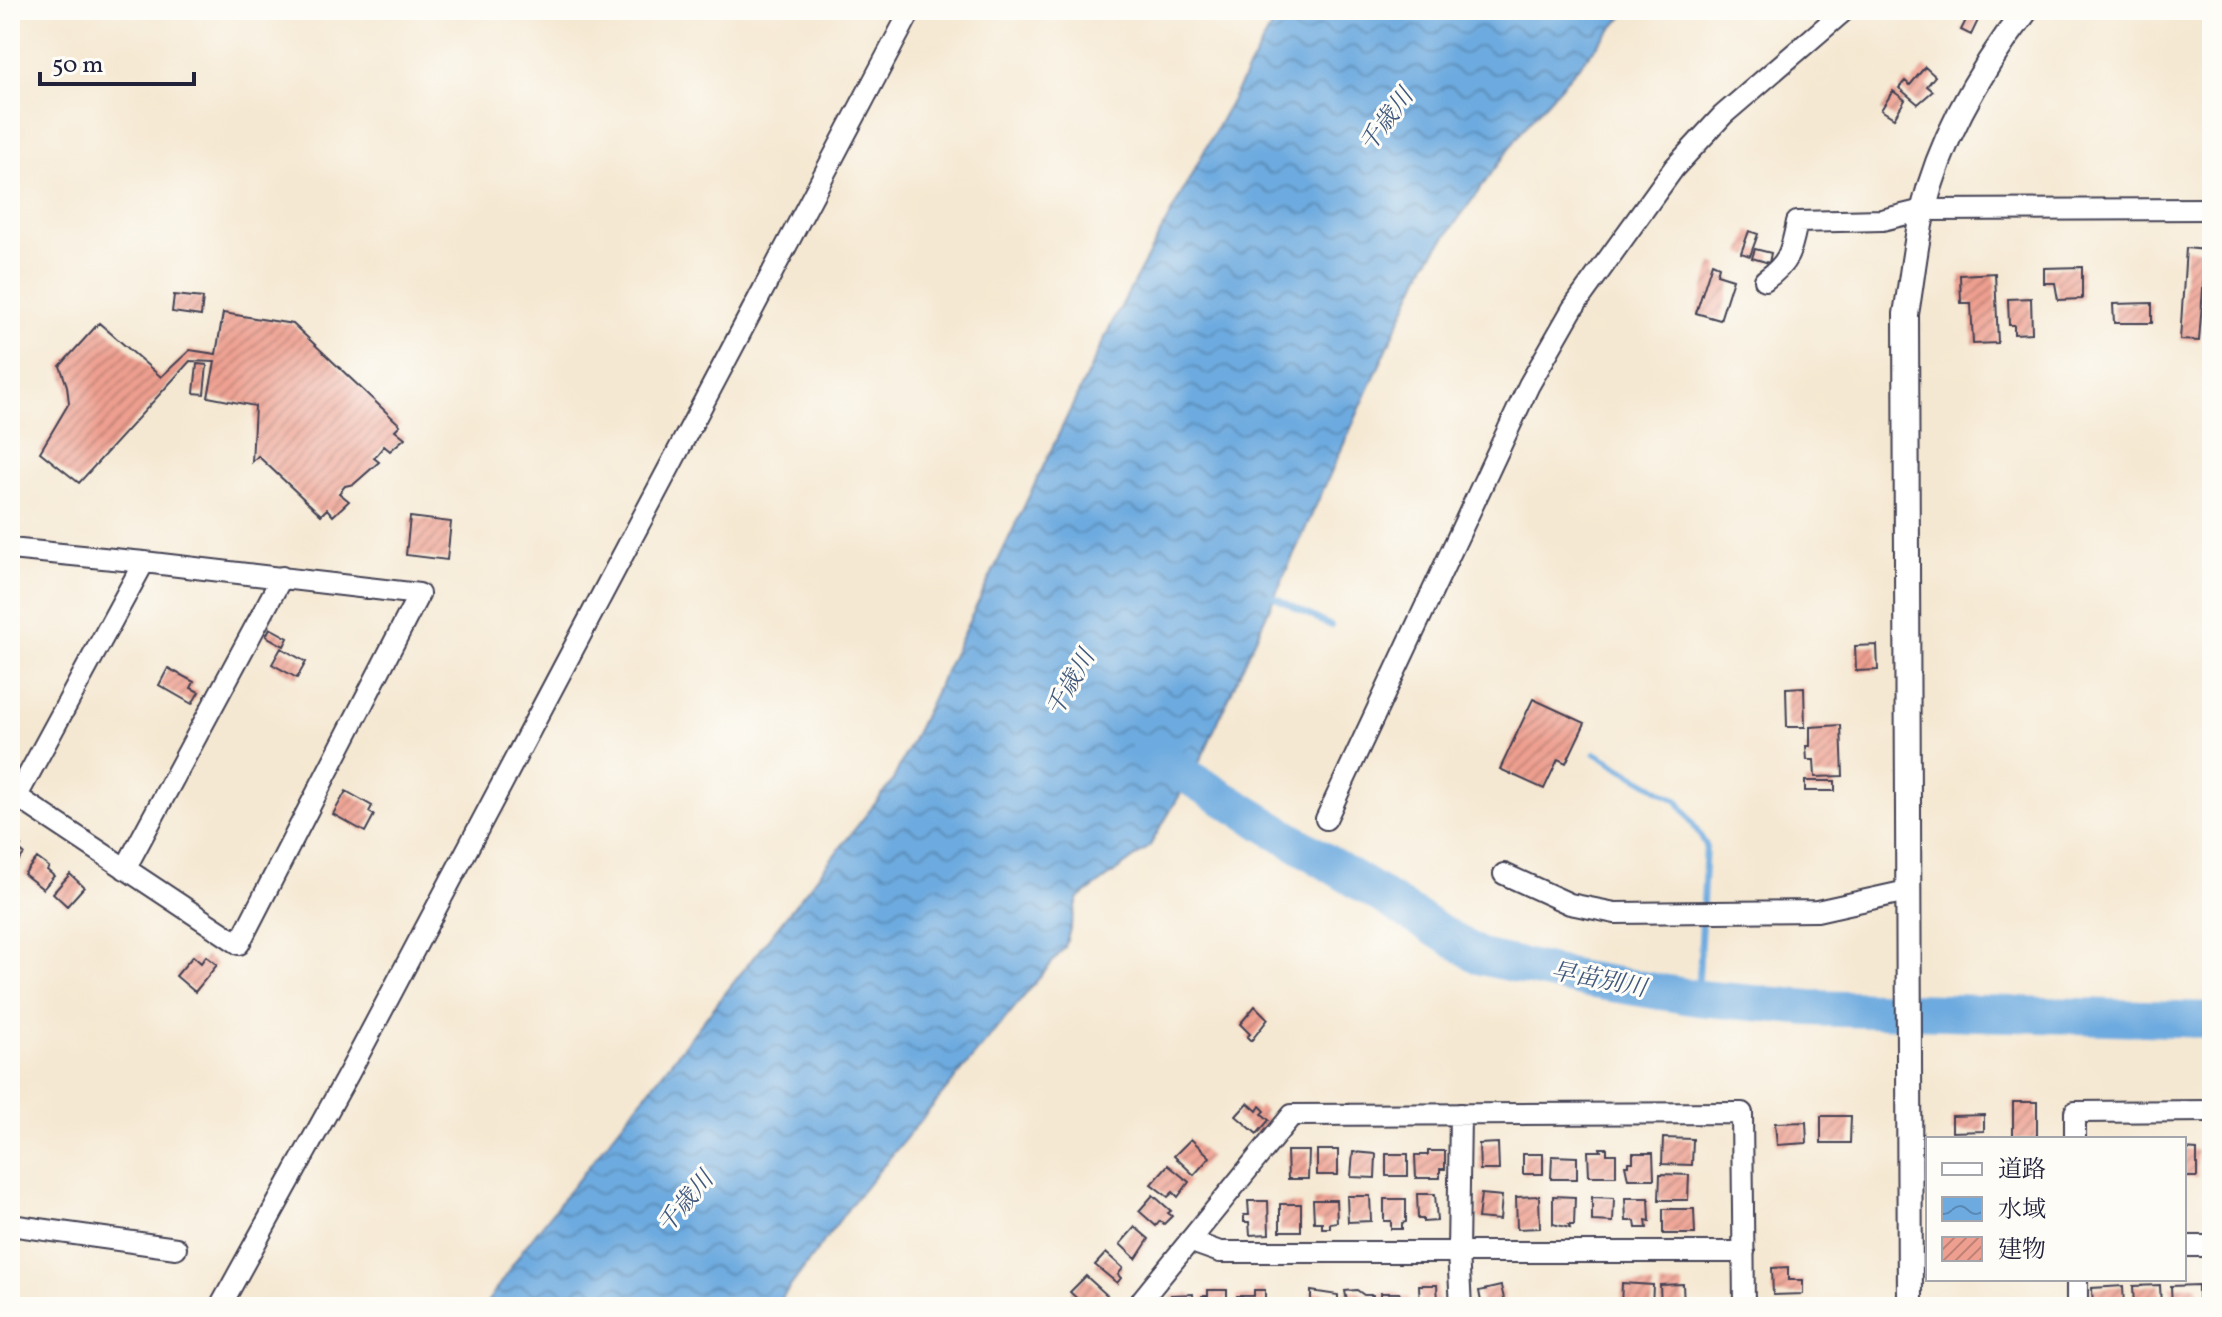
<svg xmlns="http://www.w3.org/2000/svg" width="2222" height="1317" viewBox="0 0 2222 1317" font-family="Vollkorn,'Noto Serif JP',serif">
<defs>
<pattern id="water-waves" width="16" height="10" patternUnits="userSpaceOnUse" patternTransform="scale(2)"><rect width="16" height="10" fill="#6daadf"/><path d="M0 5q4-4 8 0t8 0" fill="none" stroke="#598ab6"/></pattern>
<pattern id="building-hatch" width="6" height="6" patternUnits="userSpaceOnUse" patternTransform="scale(2)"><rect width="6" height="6" fill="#ee9f8f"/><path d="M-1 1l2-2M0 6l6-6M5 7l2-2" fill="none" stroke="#c08176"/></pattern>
</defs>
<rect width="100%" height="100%" fill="#fdfcf7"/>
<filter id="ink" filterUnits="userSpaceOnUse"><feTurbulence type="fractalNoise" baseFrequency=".0125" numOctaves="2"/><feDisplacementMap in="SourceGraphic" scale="16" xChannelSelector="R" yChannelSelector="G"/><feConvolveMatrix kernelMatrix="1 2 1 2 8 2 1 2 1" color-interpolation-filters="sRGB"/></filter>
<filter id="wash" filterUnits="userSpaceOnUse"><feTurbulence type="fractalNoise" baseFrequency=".006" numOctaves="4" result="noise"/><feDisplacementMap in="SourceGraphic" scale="32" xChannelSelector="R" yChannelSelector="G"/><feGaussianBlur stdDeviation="1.8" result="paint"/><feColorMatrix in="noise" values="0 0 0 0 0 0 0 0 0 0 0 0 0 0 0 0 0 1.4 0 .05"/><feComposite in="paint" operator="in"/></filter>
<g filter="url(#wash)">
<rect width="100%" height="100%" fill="#f5e8d2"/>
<!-- water -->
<path fill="url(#water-waves)" stroke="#48668d" stroke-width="2" d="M1280 10H1629L1528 123 1425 265 1201 759 1149 847 1078 899 1065 947 856 1198 775 1307H484L524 1248 892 782 1112 323Z"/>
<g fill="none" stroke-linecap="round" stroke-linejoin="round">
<!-- stream -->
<path stroke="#6daadf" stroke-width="6" d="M1270 595 1331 626
M1595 753 1678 801 1706 845 1698 998"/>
<!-- river -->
<path stroke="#6daadf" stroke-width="36" d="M1148 752 1481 957 1581 979 1698 998 1810 1008 2212 1020"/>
</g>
<g id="blocks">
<!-- building -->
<path fill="url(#building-hatch)" d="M1971 10 1982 12 1971 35 1961 30Z
M1925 67 1935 76 1927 86 1933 91 1918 104 1899 88 1905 81 1910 85Z
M1893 91 1905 100 1894 118 1881 110Z
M1749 231 1758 234 1750 256 1741 253Z
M2186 248 2206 250 2199 341 2180 340Z
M1755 249 1771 253 1769 263 1752 258Z
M1712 263 1719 266 1717 274 1733 279 1720 320 1696 313Z
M2082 267V299L2058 300 2055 283H2044V268Z
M1995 273 1998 343 1973 344 1971 303H1961L1960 275Z
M174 295 203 298 201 316 172 312Z
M2031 298 2032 333 2014 334V325H2009L2008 299Z
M2152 303V323H2114L2113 304Z
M223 313 293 324 400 425 395 430 405 438 390 451 384 446 374 458 379 462 354 484 345 486 339 493 349 501 333 516 327 509 321 515 258 456 252 462 255 406 208 397 215 362 190 361 79 483 40 452 69 403 67 386 60 366 99 323 161 377 190 350 216 354Z
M197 364 207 365 204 394 194 393Z
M410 517 451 522 447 560 406 555Z
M270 628 288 638 284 646 266 636Z
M1877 645 1878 670 1856 671 1855 646Z
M281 648 306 662 297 678 272 664Z
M168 668 194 682 191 688 199 692 192 704 159 685Z
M1804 687 1805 727H1787L1786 688Z
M1533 699 1585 723 1566 763 1558 759 1544 789 1500 769Z
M1841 725 1843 776 1815 777 1814 760H1807L1806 746H1810V727Z
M1805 781H1835V791H1805Z
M346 791 372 806 369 812 374 815 365 832 333 814Z
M13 840 21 846 18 849 24 854 13 868 10 865V843Z
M37 858 49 867 47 870 54 876 43 889 24 874Z
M70 874 84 887 67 906 53 893Z
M193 956 201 963 206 956 217 965 195 992 176 976Z
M1255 1006 1268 1019 1251 1041 1247 1037 1250 1034 1240 1024Z
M2013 1102H2037V1139H2013Z
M1248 1103 1257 1111 1260 1106 1265 1111 1262 1114 1269 1120 1257 1134 1236 1116Z
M1984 1115V1131L1952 1132V1116Z
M1821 1116H1851L1850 1143H1821Z
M1806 1122 1807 1143 1777 1145 1775 1123Z
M1663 1138 1693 1139 1692 1165 1662 1164Z
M1191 1139 1210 1157 1194 1175 1174 1156Z
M1498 1143 1499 1170H1480L1479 1144Z
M1600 1148H1607V1154H1616V1176H1589L1588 1151H1601Z
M2184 1149 2197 1150V1177H2184Z
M1317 1150H1338V1175H1317Z
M1287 1151H1309L1308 1179H1288Z
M1428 1151H1445V1169H1440V1178H1416L1415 1155H1428Z
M1353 1152 1376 1154 1375 1178 1351 1177Z
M1633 1153H1653L1654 1179H1628L1625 1165H1628V1162H1633Z
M1386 1154H1408V1176H1386Z
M1523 1154H1543V1174H1523Z
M1552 1156 1577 1157V1179H1551Z
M1168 1165 1189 1182 1178 1197 1173 1192 1168 1197 1151 1184Z
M1660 1174 1689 1175 1688 1200H1659Z
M1417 1194H1435L1437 1221 1423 1222V1219H1418Z
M1481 1194 1502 1196 1500 1220 1478 1218Z
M1153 1195 1171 1211 1168 1213 1172 1216 1164 1224 1160 1221 1156 1226 1139 1211Z
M1347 1196H1370L1371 1221 1348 1222Z
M1539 1196 1540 1228 1517 1229 1516 1197Z
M1553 1196 1575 1197 1574 1225H1569L1570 1228 1553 1224Z
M1592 1197 1614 1198 1613 1222 1592 1221Z
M1625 1198H1649L1650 1221 1646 1220 1647 1228H1636L1635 1221H1626Z
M1384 1199H1406V1222L1402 1223V1229H1391V1221H1384Z
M1313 1200H1336L1337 1222 1330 1223V1228H1322V1222H1314Z
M1248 1201H1268L1269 1234 1250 1235 1249 1222H1244V1215H1249Z
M1280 1204H1301V1231H1280Z
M1663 1209H1694L1695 1234H1663Z
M1135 1227 1149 1239 1136 1259 1120 1244Z
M1106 1253 1123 1268 1118 1275 1121 1278 1117 1283 1095 1265Z
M1788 1267V1280H1803V1294L1773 1295 1772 1268Z
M1086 1276 1109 1297 1100 1307H1090L1084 1302 1083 1304 1070 1292Z
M1622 1283 1653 1285 1652 1307H1621Z
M1683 1284 1684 1307H1661L1660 1285Z
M1419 1285H1437L1438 1300 1442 1303V1307H1420Z
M2160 1285 2161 1307H2134L2133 1286Z
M2198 1285V1307H2172L2171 1286Z
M1501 1286 1506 1307H1482L1479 1291Z
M2123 1286 2124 1307H2093L2092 1288Z
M1208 1290H1227V1307H1202V1296H1208Z
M1254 1290H1265V1307H1237V1296H1254Z
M1357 1290 1364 1295H1373V1307H1348L1345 1291Z
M1311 1291 1338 1295V1307H1311Z
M1381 1293H1399L1401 1297H1409V1307H1381Z
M1193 1294 1194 1305 1191 1307H1161V1301H1171V1295Z"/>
</g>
</g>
<g filter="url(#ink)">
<use href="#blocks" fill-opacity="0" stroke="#424052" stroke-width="2"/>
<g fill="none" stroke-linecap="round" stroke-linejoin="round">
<!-- minor casing -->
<g stroke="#424052" stroke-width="24">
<path id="minor" d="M1765 280C1790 262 1791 251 1797 222L1882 220 1923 210 2212 209
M10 549 144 562 419 594 239 944 10 792
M17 796 144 562
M1326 819 1529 385 1573 308 1674 168 1723 115 1845 10
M125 869 282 577
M1504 874 1570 904 1615 913 1817 911 1907 891
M1460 1114 1458 1252 1461 1307
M2075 1139V1112L2212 1111
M10 1225 176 1248
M1189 1241 1220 1252H1744
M2184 1246H2212
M2077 1279V1307
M220 1307 349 1073 911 10
M1136 1307 1292 1115 1742 1113 1744 1307"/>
</g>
<!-- tertiary casing -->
<g stroke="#424052" stroke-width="28">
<path id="tertiary" d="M1910 1307 1906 314C1912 280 1915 244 1923 211 1941 136 1980 70 2026 10"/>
</g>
<!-- minor -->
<use href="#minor" stroke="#fff" stroke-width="20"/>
<!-- tertiary -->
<use href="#tertiary" stroke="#fff" stroke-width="24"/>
</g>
</g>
<g text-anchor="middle" stroke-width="6" stroke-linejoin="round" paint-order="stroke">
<!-- water labels -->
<g font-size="24" font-style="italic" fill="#40587d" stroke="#fdfcf7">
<text transform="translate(1386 120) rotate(-53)" y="8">千歳川</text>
<text transform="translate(1070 683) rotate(-60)" y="8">千歳川</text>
<text transform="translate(1599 979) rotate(11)" y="8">早苗別川</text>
<text transform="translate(685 1202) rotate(-50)" y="8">千歳川</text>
</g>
</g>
<!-- margin -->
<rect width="2222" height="1317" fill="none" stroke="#fdfcf7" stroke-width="40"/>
<!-- legend -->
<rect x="1926" y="1137" width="260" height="144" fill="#fdfcf7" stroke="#a5a5ac" stroke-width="2"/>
<rect x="1942" y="1163" width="40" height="12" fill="#ffffff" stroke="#a5a5ac" stroke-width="2"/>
<text x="1998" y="1177" font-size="24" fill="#22223b">道路</text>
<rect x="1942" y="1197" width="40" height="24" fill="url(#water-waves)" stroke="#a5a5ac" stroke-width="2"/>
<text x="1998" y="1217" font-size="24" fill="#22223b">水域</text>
<rect x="1942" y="1237" width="40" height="24" fill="url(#building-hatch)" stroke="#a5a5ac" stroke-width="2"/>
<text x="1998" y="1257" font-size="24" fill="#22223b">建物</text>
<!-- scale -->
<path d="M40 72v12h154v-12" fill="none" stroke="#22223b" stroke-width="4"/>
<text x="52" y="72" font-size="24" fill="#22223b" stroke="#fdfcf7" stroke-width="6" paint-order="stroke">50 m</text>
</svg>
